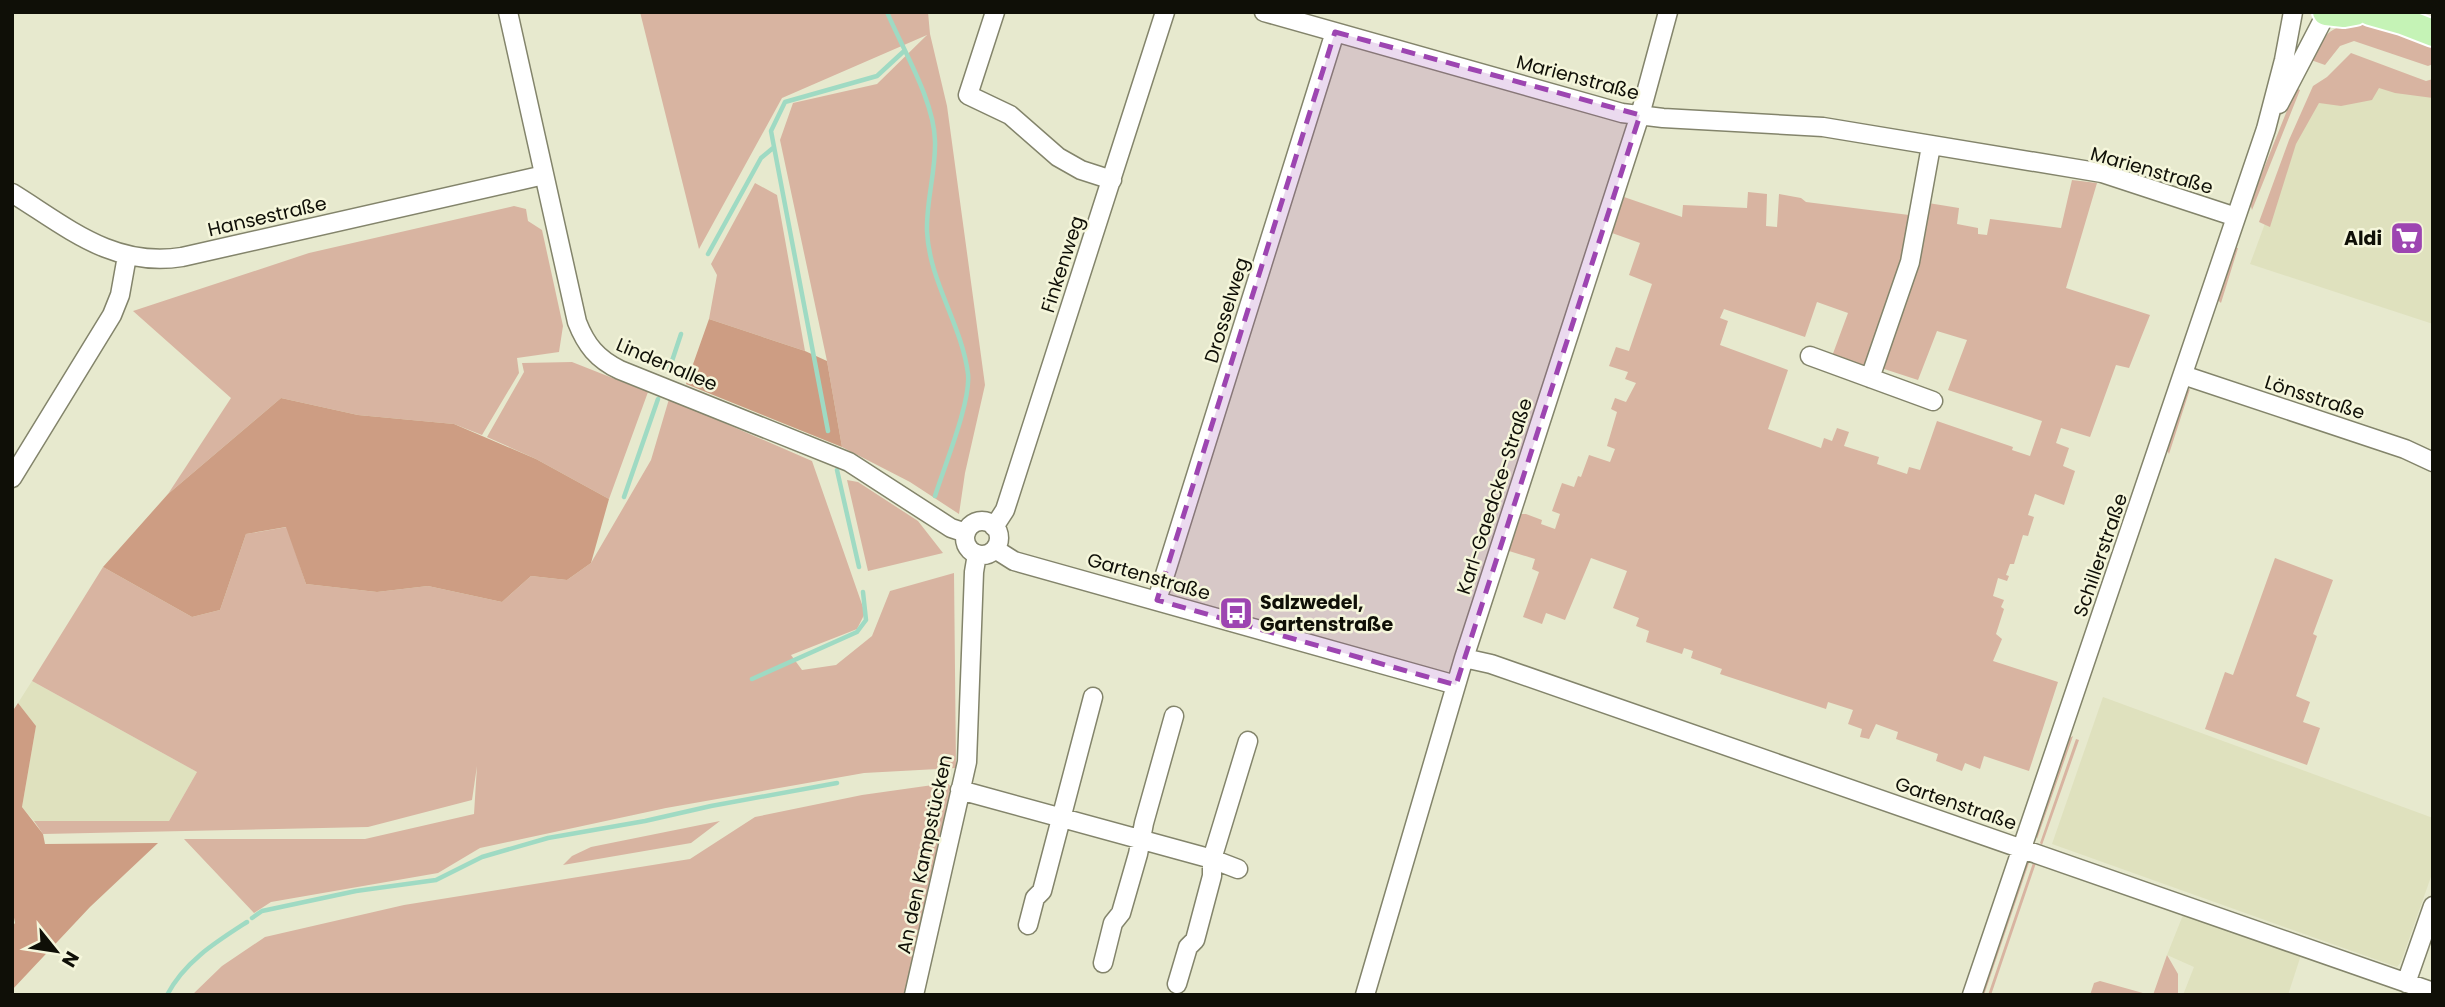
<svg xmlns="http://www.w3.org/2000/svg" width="2445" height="1007" viewBox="0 0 2445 1007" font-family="Poppins,sans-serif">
<rect width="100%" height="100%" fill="#e7e9ce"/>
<!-- built -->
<path fill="#dfe1be" d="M2385 80 2433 89V324L2250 264 2314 91Z
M32 681 197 772 169 821H34L22 807 36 726 18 703Z
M2103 697 2433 818V871L2401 962 2397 967 2052 844Z
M2183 915 2301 955 2288 995H2183L2194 967 2167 955Z"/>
<!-- green -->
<path fill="#d8b4a1" d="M640 12H928L930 34 947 106 985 385 965 473 959 514 910 482 842 447 827 361 780 140 793 103 877 84 927 35 782 98 699 249Z
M2370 21 2433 45V64L2428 66 2354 41 2340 46 2325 65 2311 60C2329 25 2333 27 2370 21Z
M2351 53 2426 81 2433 79V98L2395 93 2379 88 2372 100 2341 106 2319 103 2296 144 2270 227 2259 222 2289 140 2313 86 2327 77Z
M2296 88 2300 90 2252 210 2250 203Z
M2072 180 2097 183 2066 288 2150 315 2129 368 2116 365 2090 437 2061 428 2056 443 2069 448 2063 466 2075 471 2064 505 2035 494 2028 515 2034 517 2028 536 2023 535 2014 564H2010L2006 575 2009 576 2007 581 1998 578 1993 596 2004 600 2001 607 2004 609 1996 634 2002 639 1993 661 2058 682 2029 771 1984 756 1980 769 1965 763 1962 771 1936 761 1938 754 1896 739 1898 732 1876 724 1869 739 1860 737 1862 729 1848 724 1853 710 1828 702 1826 709 1720 674 1722 669 1691 658 1693 651 1684 648 1682 654 1646 642 1649 631 1636 626 1639 618 1613 608 1627 571 1591 558 1565 620 1546 613 1542 624 1523 617 1539 572 1532 569 1535 559 1509 551 1520 514H1526L1542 520 1541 524 1555 529 1560 514 1552 511 1562 483 1574 487 1578 476 1581 477 1589 455 1610 462 1615 449 1607 446 1617 412 1611 409 1615 398 1626 402 1636 383 1625 379 1628 372 1609 366 1616 347 1629 351 1652 284 1629 275 1640 243 1612 233 1624 197 1682 217 1683 205 1747 208 1748 192 1767 194 1766 226 1777 227 1779 194 1801 198 1806 202 1917 216 1871 371 1831 359 1848 313 1817 302 1805 337 1724 309 1720 318 1728 321 1720 345 1788 370 1768 429 1821 448 1824 438 1832 441 1837 428 1849 432 1844 446 1879 457 1877 464 1907 474 1909 467 1920 470 1937 421 2013 447 2012 450 2030 456 2042 421 1948 390 1967 340 1937 331 1918 380 1875 366 1922 202 1959 208 1957 224 1978 228V234L1987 235 1990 219 2061 228Z
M755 183 777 195 805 351 709 319 717 275 711 264Z
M514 206 526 209 528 221 542 230 563 326 559 352 517 358 519 373 482 435 454 424 358 415 281 398 168 494 231 398 133 311 309 253Z
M2235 248H2238L2221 303 2218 300Z
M572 362 648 392 609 499 536 459 487 437 524 372 522 363Z
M2190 389 2169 454 2167 450 2187 391Z
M669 399 812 461 865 613 857 629 791 655 802 670 836 665 872 636 890 591 954 573 956 768 864 773 666 808 480 848 438 873 271 902 254 913 184 839H365L474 814 477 766 472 800 368 827 43 834 34 821H169L197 772 32 681 103 567 192 617 220 610 246 534 287 527 306 584 377 592 428 586 502 602 531 576 567 580 591 563 651 460Z
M847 480 858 482 918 521 943 553 868 571Z
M2275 558 2333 580 2313 634 2317 636 2296 696 2310 702 2303 722 2320 728 2307 765 2205 729 2225 672 2233 675Z
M2073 736 2037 839 2036 834 2068 739Z
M2076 739 2079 740 2042 845 2040 843Z
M947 783 954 789 908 995H192L222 966 265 937 404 905 690 859 755 817 862 795Z
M720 821 691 843 563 865 572 856 591 847Z
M2030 860 1984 995H1981L2026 863Z
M2034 860H2037L1991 995H1988Z
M2167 955 2178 974V995H2153Z
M2100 981 2150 995H2090L2094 983Z"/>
<!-- forest -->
<path fill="#cd9d83" d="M709 319 805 351 827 361 842 447 686 384Z
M281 398 358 415 454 424 536 459 609 499 591 563 567 580 531 576 502 602 428 586 377 592 306 584 286 527 246 534 220 610 192 617 103 567 168 494Z
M18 703 36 726 22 807 43 834 45 844 158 843 90 907 12 990V927L15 923 12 907V712Z"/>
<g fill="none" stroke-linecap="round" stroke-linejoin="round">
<!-- stream -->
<path stroke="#9fdac3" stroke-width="4.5" d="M887 12C903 50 934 100 935 141 936 171 926 201 927 231 929 281 962 325 968 374 971 402 944 467 935 496
M708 254 761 158 773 148
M669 370 681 334
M828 431 771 131 785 102 877 76 903 52
M837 470 859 567
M624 497 658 399
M752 679 857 632 866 620 863 592
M252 918 262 911 356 891 436 880 482 857 548 838 645 821 711 806 837 783
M167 995C185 961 216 942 247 922"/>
<!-- street casing -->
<g stroke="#83846b" stroke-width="21">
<path id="street" d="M508 12 577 322C586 345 597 359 620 370L849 462 951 528 966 533
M995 12 968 95 1010 115 1058 157 1081 170 1112 180
M1264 12 1622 113 1663 118 1823 127 2102 173 2236 217
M2279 104 2327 12
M12 193C67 227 113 268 182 257L544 175
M1810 356 1933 401
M2183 375 2405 449 2433 462
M1870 378 1910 262 1931 146
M12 478 112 315 120 295 127 256
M965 538a17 17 0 1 1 34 0a17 17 0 1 1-34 0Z
M994 527 1005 510 1165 12
M995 549 1014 561 1456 685
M1157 600 1335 32
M1464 658 1491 664 2433 992
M960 790 1212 859 1238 869
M1028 925 1035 898 1042 891 1093 697
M1103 963 1113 923 1121 913 1138 854 1144 823 1174 716
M2406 983 2433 906
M1177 984 1188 947 1195 940 1212 876V859L1248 741
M914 995 967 762 974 572 977 554
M1365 995 1464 658 1640 115 1668 12
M1972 995 2266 129 2284 60 2293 12"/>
</g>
<!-- primary casing -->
<g stroke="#fff" stroke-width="30">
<path id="primary" d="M2326 12 2344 14 2355 12
M2370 12 2402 21 2433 33"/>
</g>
<!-- street -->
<use href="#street" stroke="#fff" stroke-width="18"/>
<!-- primary -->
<use href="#primary" stroke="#c5f3b6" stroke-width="26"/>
</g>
<!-- marked area -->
<path fill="#9d45b1" fill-opacity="0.2" stroke="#9d45b1" stroke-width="5" stroke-dasharray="14 9" stroke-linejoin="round" d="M1335 32 1640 115 1456 685 1157 600Z"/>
<!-- icons -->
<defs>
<g id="supermarket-square" transform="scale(1.75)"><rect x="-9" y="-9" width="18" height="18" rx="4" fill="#9d45b1" stroke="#f5f6db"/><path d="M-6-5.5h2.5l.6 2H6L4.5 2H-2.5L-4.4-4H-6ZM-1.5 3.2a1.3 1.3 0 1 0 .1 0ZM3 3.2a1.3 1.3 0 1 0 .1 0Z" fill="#fff"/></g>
<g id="bus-square" transform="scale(1.75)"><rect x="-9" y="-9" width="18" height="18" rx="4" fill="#9d45b1" stroke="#f5f6db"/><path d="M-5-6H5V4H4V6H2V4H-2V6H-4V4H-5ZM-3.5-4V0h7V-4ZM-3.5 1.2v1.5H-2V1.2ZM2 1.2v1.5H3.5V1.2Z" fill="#fff"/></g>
</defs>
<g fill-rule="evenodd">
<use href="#supermarket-square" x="2407" y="238"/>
<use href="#bus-square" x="1236" y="613"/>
</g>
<g text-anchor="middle" stroke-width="5" stroke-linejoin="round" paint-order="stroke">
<!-- street labels -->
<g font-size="19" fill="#0f0f07" stroke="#f5f6db">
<text transform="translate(1578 77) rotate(15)" y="7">Marienstraße</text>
<text transform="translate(2152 170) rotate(16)" y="7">Marienstraße</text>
<text transform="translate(267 216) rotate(-13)" y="7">Hansestraße</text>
<text transform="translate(1062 264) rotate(-72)" y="7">Finkenweg</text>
<text transform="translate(1226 310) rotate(-73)" y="7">Drosselweg</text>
<text transform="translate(667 364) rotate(23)" y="7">Lindenallee</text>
<text transform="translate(2315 397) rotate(18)" y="7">Lönsstraße</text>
<text transform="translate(1494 496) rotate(-72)" y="7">Karl-Gaedcke-Straße</text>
<text transform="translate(2100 555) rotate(-71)" y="7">Schillerstraße</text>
<text transform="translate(1149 576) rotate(16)" y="7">Gartenstraße</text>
<text transform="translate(1956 803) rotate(19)" y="7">Gartenstraße</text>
<text transform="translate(924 854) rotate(-78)" y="7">An den Kampstücken</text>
</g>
<!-- poi labels -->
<g font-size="19" font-weight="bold" fill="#0f0f07" stroke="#f5f6db" text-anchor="end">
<text x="2382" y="245">Aldi</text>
<text x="1260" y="609" text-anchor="start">Salzwedel,<tspan x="1260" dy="22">Gartenstraße</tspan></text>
</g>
</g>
<!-- border -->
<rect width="2445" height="1007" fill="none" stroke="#0f0f07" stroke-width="28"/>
<!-- north arrow -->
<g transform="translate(56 951) rotate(120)" stroke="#f5f6db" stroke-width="5" paint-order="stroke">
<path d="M0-5L12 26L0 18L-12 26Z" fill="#0f0f07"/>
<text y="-10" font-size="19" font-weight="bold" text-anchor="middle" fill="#0f0f07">N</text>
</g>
</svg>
